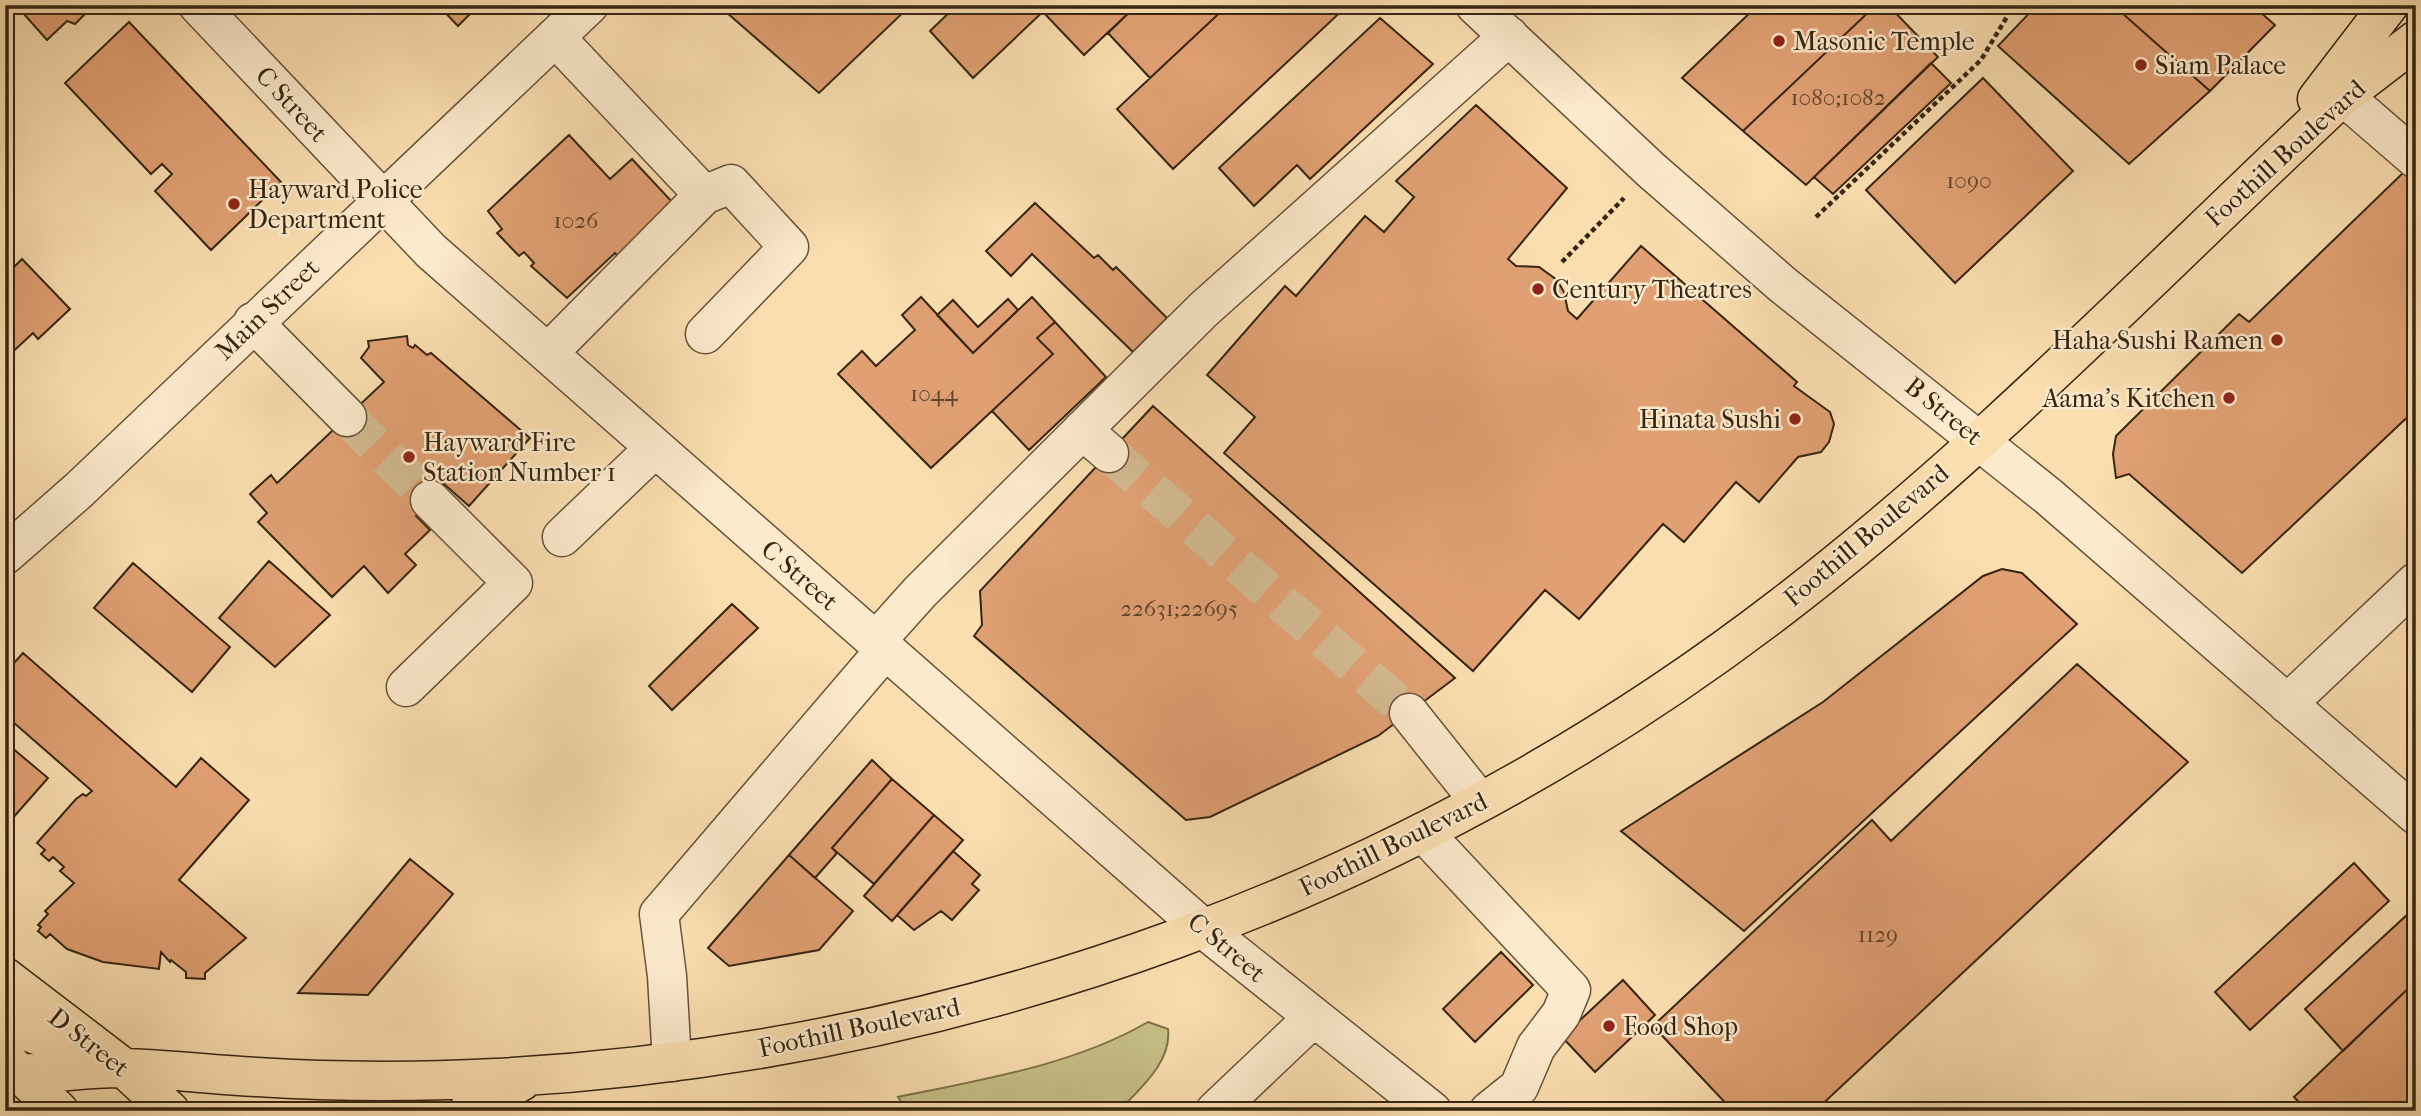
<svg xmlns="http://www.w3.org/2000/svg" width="2421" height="1116" viewBox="0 0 2421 1116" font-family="'IM FELL French Canon',serif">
<rect width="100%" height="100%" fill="#fadeb0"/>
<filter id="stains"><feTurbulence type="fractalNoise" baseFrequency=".00286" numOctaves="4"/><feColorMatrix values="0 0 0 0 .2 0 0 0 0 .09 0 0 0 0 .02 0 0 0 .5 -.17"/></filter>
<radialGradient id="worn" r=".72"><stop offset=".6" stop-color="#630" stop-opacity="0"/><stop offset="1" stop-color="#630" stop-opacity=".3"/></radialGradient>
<!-- green -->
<path fill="#c6bf86" stroke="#7e724c" stroke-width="2" d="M1148 1022 1168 1029C1172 1062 1140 1088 1119 1111H907L898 1097C981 1080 1074 1065 1148 1022Z"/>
<!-- building -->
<path fill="#e0a073" stroke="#362511" stroke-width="2" d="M31 5H94L75 24 67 21 47 40 23 13Z
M438 5H479L458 26Z
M718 5H911L819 93Z
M957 5H1050L973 78 930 31Z
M1050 5H1137L1084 55 1043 12Z
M1137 5H1228L1150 78 1108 33Z
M1228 5H1348L1173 169 1117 109Z
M1758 5H1876L1743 131 1682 78Z
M1876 5H1888L1938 57 1806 185 1743 131Z
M2037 5H2113L2210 91 2129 164 1998 46Z
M2113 5H2252L2275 25 2210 91Z
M1380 18 1433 64 1310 179 1297 165 1254 206 1219 168Z
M129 22 281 182 211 250 155 191 172 174 162 164 151 174 65 83Z
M1931 63 1951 83 1833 194 1814 177Z
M1983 78 2073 171 1955 283 1866 190Z
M1476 105 1567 188 1508 259 1516 266 1539 267 1557 280 1564 292 1568 311 1577 319 1641 246 1797 382 1794 386 1830 412 1834 424 1829 442 1821 452 1798 457 1759 502 1736 482 1684 542 1663 524 1579 619 1545 590 1473 671 1224 453 1255 417 1207 375 1285 286 1296 296 1365 216 1384 232 1414 197 1396 181Z
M569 135 610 179 632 159 674 204 624 263 615 253 567 298 531 266 534 263 524 252 519 256 497 233 502 229 488 211Z
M2408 168 2416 175V409L2242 573 2129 474 2116 478 2113 454 2116 436 2239 314 2249 322Z
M1035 203 1094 258 1098 255 1113 270 1116 267 1167 318 1133 352 1032 254 1011 276 986 251Z
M22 259 70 309 38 339 33 333 5 359V266L10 271Z
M921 297 973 353 1032 297 1055 322 1037 338 1053 354 931 468 838 374 862 351 876 366 915 330 902 315Z
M1008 299 1018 310 973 353 937 315 953 300 978 327Z
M1055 322 1106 377 1029 450 992 411 1053 354 1037 338Z
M407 336 408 345 413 348 415 345 427 355 431 353 530 438 469 506 444 484 416 516 430 530 405 554 416 565 388 593 364 566 332 597 258 522 267 513 250 494 271 475 277 483 384 382 361 358 369 347 368 341Z
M1153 406 1455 678 1378 736 1210 817 1186 820 974 636 982 625 980 591Z
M269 561 330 615 275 667 219 618Z
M133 563 230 647 192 692 94 608Z
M2002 569 2022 573 2077 624 1744 931 1621 831 1823 702 1983 576Z
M732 604 758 628 672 710 649 686Z
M23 653 176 787 201 758 249 800 179 880 246 938 205 973V979L186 978V972L171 960 170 962 161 952 159 969 103 962 67 949 50 934 46 938 38 931 41 927 38 925 48 914 45 911 74 883 60 871 64 867 53 857 49 861 41 854 45 850 37 843 76 799 83 794 86 796 92 791 5 715V673Z
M2077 664 2188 762 1815 1111H1733L1653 1026 1872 820 1891 841Z
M5 742 48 778 11 820 5 815Z
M872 760 892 779 832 848 837 853 815 878 789 855Z
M892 779 934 815 874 884 832 848Z
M934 815 963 840 892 921 864 896Z
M953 851 980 875 972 884 979 890 952 920 941 911 914 930 897 915Z
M789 855 853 911 819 950 729 966 708 948Z
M410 859 453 894 368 995 298 993Z
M2354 863 2389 901 2250 1030 2215 992Z
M2409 913 2416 921V981L2343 1051 2305 1009Z
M1501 952 1533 985 1475 1042 1443 1009Z
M1623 980 1655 1015 1595 1072 1562 1037Z
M2416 981V1111H2307L2294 1097Z"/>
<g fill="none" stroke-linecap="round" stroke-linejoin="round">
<!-- minor-tunnel -->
<path stroke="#d3b990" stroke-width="38" stroke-dasharray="38 19" stroke-linecap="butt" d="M347 417 430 500
M1109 453 1409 713"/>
<!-- minor casing -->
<g stroke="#675339" stroke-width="41">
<path id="minor" d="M198 5 431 251 1205 930 1432 1111
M1475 5 1651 170 1783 285 2048 496 2416 815
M2343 96 2416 159
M704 195 731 184 789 247 705 334
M253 322 347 417
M548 353 704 195 555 37
M1082 430 1109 453
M562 537 655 448
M5 555 79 490 589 5
M876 641 920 592 1203 310 1509 36
M406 687 513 583 430 500
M2287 704 2416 582
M1409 713 1480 802
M1423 832 1571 990 1561 1014 1536 1047 1519 1087 1489 1111
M672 1062 667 976 659 914 885 650
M1215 1111 1313 1018"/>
</g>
<!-- major casing -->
<g stroke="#362511" stroke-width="41">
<path id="major" d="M2317 99 2389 5
M5 977 124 1068 170 1111
M5 1023 86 1054
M10 1064 59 1111
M5 1073C45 1076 85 1067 124 1068 168 1069 213 1075 257 1077 336 1082 416 1082 496 1078 961 1053 1414 890 1784 605 1983 452 2159 268 2343 96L2416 40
M468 1111 522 1081"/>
</g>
<!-- path -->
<path stroke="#362511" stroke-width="4.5" stroke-dasharray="5 3.5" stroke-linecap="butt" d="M1816 217 1981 60 2008 15 2007 5
M1562 262 1624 198"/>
<!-- minor -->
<use href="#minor" stroke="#fceacc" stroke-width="38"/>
<!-- major -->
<use href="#major" stroke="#fadeb0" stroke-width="38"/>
</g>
<!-- markers -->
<g fill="#8f2418" stroke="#fceacc" stroke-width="2.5">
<circle cx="1779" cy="41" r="7"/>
<circle cx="2141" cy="65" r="7"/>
<circle cx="234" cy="204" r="7"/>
<circle cx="1538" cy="289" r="7"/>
<circle cx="2277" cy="340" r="7"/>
<circle cx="2229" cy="398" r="7"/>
<circle cx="1795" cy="419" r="7"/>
<circle cx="409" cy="457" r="7"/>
<circle cx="1609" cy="1026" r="7"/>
</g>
<g text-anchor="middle" stroke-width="5" stroke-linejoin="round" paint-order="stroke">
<!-- number labels -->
<g font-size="23" fill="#60442a">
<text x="1838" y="105">1080;1082</text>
<text x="1969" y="188">1090</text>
<text x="576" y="228">1026</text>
<text x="934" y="401">1044</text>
<text x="1179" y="616">22631;22695</text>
<text x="1878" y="942">1129</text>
</g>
<!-- poi labels -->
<g font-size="26" fill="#362511" stroke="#fceacc" text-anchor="start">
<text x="1793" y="50">Masonic Temple</text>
<text x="2155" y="74">Siam Palace</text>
<text x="248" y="198">Hayward Police<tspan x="248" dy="30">Department</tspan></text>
<text x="1552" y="298">Century Theatres</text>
<text x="2263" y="349" text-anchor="end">Haha Sushi Ramen</text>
<text x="2215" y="407" text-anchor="end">Aama's Kitchen</text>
<text x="1781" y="428" text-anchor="end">Hinata Sushi</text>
<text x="423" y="451">Hayward Fire<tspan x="423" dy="30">Station Number 1</tspan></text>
<text x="1623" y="1035">Food Shop</text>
</g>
<!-- street labels -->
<g font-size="26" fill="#362511" stroke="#fceacc">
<text transform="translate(292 104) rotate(47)" y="9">C Street</text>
<text transform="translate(2285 153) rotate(-42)" y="9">Foothill Boulevard</text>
<text transform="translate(267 309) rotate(-44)" y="9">Main Street</text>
<text transform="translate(1944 411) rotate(39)" y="9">B Street</text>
<text transform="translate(1866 535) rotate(-40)" y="9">Foothill Boulevard</text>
<text transform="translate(800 575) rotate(41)" y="9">C Street</text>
<text transform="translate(1393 844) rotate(-26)" y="9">Foothill Boulevard</text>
<text transform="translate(1227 947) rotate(40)" y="9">C Street</text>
<text transform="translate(859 1027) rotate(-12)" y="9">Foothill Boulevard</text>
<text transform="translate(89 1042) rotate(38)" y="9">D Street</text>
</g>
</g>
<!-- margin -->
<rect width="2421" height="1116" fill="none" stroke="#fadeb0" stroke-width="28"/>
<rect x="7" y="7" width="2407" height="1102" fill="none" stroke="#362511" stroke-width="3.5"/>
<rect x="14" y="14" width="2393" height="1088" fill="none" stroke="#362511" stroke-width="2"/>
<rect width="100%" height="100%" filter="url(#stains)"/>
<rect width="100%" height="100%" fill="url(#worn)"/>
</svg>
